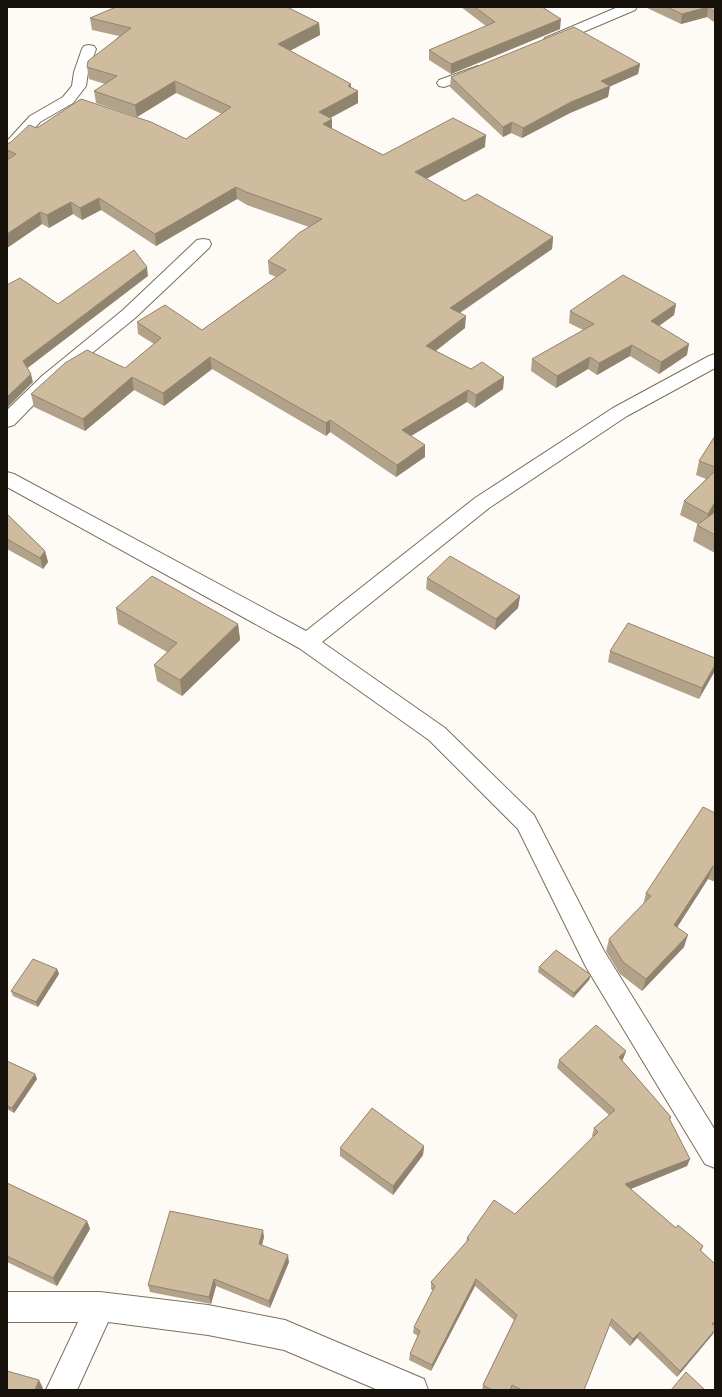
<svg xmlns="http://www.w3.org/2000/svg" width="722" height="1397" viewBox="0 0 722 1397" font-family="'Varela Round',sans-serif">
<rect width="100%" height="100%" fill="#fefbf7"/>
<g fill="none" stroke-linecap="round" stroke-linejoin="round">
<!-- minor casing -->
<g stroke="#7c6f5c" stroke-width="2">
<path id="minor" d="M618 7H637L635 10 555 44H545L543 41 545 38Z
M89 45 94 46 96 49 88 72 86 86 73 103 40 122 13 153 7 155V141L30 116 63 97 72 86 74 72 82 49 84 46Z
M478 66 483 67 485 70 483 73 444 87 439 86 437 83 439 80Z
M203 239 209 240 211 244 209 248 135 318 54 384 14 425 7 427V410L42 376 123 310 197 240Z
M715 354V368L627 416 489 508 322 642 445 728 534 815 604 951 715 1130V1168L705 1164 586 967 518 829 429 740 299 648 7 487V472L14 474 306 631 475 498 613 408 709 356Z
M7 1292H100L208 1305 285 1320 424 1379 428 1390H378L284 1350 208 1335 108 1322 77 1390H46L78 1322H7Z"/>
</g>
<!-- minor -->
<use href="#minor" fill="#fff" fill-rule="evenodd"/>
</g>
<!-- wall -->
<path fill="#b2a289" d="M461 7H542L560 29 451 74 429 60V50L486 26Z
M645 7H715V23L707 17 681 24Z
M295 11 319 23 320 35 290 51 351 84V87L358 91V103L330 118 332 129 383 155 485 147 426 179 465 201 553 237 552 249 460 313 465 328 436 351 471 369 504 377 503 389 475 408 467 402 411 436 425 445V457L396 477 330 432 326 436 212 369 164 406 134 390 85 431 34 407 31 394 125 368 154 344 138 334 137 322 202 330 276 277 269 274 268 261 309 227 247 205 237 199 156 246 101 210 82 220 73 214 49 228 42 224 7 248V144L11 142 37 128 186 139 222 114 176 93 137 117 96 103 94 91 105 84 89 79 87 67 119 36 92 30 90 18Z
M640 64 638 74 610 86 608 97 570 113 522 138 511 133 503 137 450 87 451 77Z
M676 304 674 315 659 326 687 355 659 374 630 356 597 375 588 369 556 388 531 371 532 359 583 330 569 323 570 311Z
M715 436V510L713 514 715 512V553L693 541 697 525 698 524 680 515 684 501 706 479 696 475 699 461Z
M7 514 45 551 48 562 43 569 7 549Z
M427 578 520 596 518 608 495 630 426 589Z
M116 608 238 624 240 640 182 696 157 681 154 665 167 652 118 624Z
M610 651 715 658 699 699 608 662Z
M715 813V882L708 879 677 927 684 947 642 991 620 974 606 951 609 939 643 905 646 893Z
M539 967 591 975 589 980 573 998 538 972Z
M57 969 59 974 38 1007 13 996 11 991Z
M626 1051 623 1059 622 1061 671 1117 670 1120 690 1159 687 1166 631 1189 676 1228 703 1246 701 1251 715 1264V1323L713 1325V1334L677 1377 637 1338 630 1346 609 1325 584 1390H482L483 1385 514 1320 475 1286 431 1371 409 1360 410 1354 418 1336 413 1333 414 1327 433 1291 431 1289V1282L466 1243 467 1238 515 1214 593 1137 592 1136 594 1128 609 1115 557 1068 559 1060Z
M7 1061 35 1074 37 1079 14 1113 7 1109Z
M424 1146 423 1155 393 1195 340 1156V1148Z
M7 1183 87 1221 90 1229 57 1286 7 1262Z
M264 1237 262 1245 289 1262 270 1308 216 1286 211 1304 150 1292 148 1285Z"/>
<!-- shaded-wall -->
<path fill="#91846f" d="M708 7 707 17 681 24 682 14Z
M561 19 560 29 451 74V64Z
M319 23 320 35 279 56 278 44Z
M640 64 638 74 609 87 610 86 608 97 570 113 522 138 523 128 601 81Z
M175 81 176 93 137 117 135 105Z
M351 84V94L358 91V103L319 124V112L348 86Z
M332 119V131L323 124Z
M512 122 511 133 503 137V127Z
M486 135 485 147 415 185V172Z
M236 187 237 199 156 246 155 234Z
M99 198 101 210 82 220 80 208Z
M71 202 73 214 49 228 47 215Z
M40 212 42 224 7 248V234Z
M553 237 552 249 449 320 450 308Z
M147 267 148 276 25 370 23 361Z
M676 304 674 315 649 333 651 321Z
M466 316 465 328 426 358V346Z
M689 344 687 355 659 374 661 362Z
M632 345 630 356 597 375 599 363Z
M210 357 212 369 164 406 163 393Z
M590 357 588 369 556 388 557 376Z
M31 374 33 382 7 408V397Z
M132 377 134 390 85 431 83 419Z
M504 377 503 389 475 408 476 395Z
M468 390 467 402 401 442 402 430Z
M330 420V432L326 436V423Z
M425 445V457L396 477 397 465Z
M715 502V510L704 528 708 514Z
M45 551 48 562 43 569 40 558Z
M520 596 518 608 495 630 496 619Z
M238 624 240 640 182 696 180 680Z
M715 665V671L699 699 702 688Z
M713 866 708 879 671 937 674 925Z
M688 935 684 947 642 991 646 979Z
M57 969 59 974 38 1007 36 1002Z
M591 975 589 980 573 998 574 993Z
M626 1051 623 1059 617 1066 619 1057Z
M35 1074 37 1079 14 1113 12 1108Z
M424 1146 423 1155 393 1195V1186Z
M690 1159 687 1166 623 1192 625 1184Z
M87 1221 90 1229 57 1286 53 1278Z
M263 1230 264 1237 260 1251 259 1244Z
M288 1255 289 1262 270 1308 269 1301Z
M214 1279 216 1286 211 1304 209 1297Z
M476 1279 475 1286 431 1371 432 1365Z
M715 1330 713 1334 677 1377 680 1371Z
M640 1332 637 1338 630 1346 633 1339Z
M39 1380 43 1388 42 1390H35Z"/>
<!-- building -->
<path fill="#cfbc9f" stroke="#91846f" d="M116 7H287L319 23 278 44 351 84 348 86 358 91 319 112 332 119 323 124 383 155 453 118 486 135 415 172 465 201 477 194 553 237 450 308 466 316 426 346 471 369 482 362 504 377 476 395 468 390 402 430 425 445 397 465 330 420 326 423 210 357 163 393 132 377 83 419 31 394 65 363 87 350 125 368 161 338 137 322 165 305 202 330 286 270 268 261 299 233 322 219 246 192 236 187 155 234 99 198 80 208 71 202 47 215 40 212 7 234V198H8H7V160L16 154 7 150V144L11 142 29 125 37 128 81 99 151 122 186 139 231 107 175 81 135 105 94 91 117 76 87 67 88 61 131 28 90 18Z
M475 7H542L561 19 451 64 429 50 495 22Z
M667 7H715V12L708 7 682 14Z
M574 27 640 64 601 81 610 86 571 102 523 128 512 122 503 127 451 77Z
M134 250 147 267 23 361 31 374 7 397V285L20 278 58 304Z
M623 275 676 304 651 321 689 344 661 362 632 345 599 363 590 357 557 376 532 359 594 324 570 311Z
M715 436V467L699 461Z
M715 471V502L708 514 684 501Z
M715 512V535L697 525Z
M7 514 45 551 40 558 7 539Z
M450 556 520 596 496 619 427 578Z
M152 576 238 624 180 680 154 665 177 643 116 608Z
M628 623 715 658V665L702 688 610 651Z
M703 807 715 813V868L713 866 674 925 688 935 646 979 623 962 609 939 651 896 646 893Z
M556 950 591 975 574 993 539 967Z
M33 959 57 969 36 1002 11 991Z
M596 1025 626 1051 619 1057 671 1117 669 1118 690 1159 625 1184 676 1228 678 1225 703 1246 700 1250 715 1264V1321L712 1324 715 1326V1330L680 1371 640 1332 633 1339 612 1319 584 1390H522L512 1385 510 1390H492L483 1385 517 1315 476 1279 432 1365 410 1354 420 1331 414 1327 435 1286 431 1282 469 1239 467 1238 494 1200 515 1214 598 1132 594 1128 615 1110 559 1060Z
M7 1061 35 1074 12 1108 7 1106Z
M372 1108 424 1146 393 1186 340 1148Z
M7 1183 87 1221 53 1278 7 1256Z
M170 1211 263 1230 259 1244 288 1255 269 1301 214 1279 209 1297 148 1285Z
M7 1371 39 1380 35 1390H7Z
M686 1372 705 1390H671Z"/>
<!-- border -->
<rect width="722" height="1397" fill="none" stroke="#16110a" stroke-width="16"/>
</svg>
